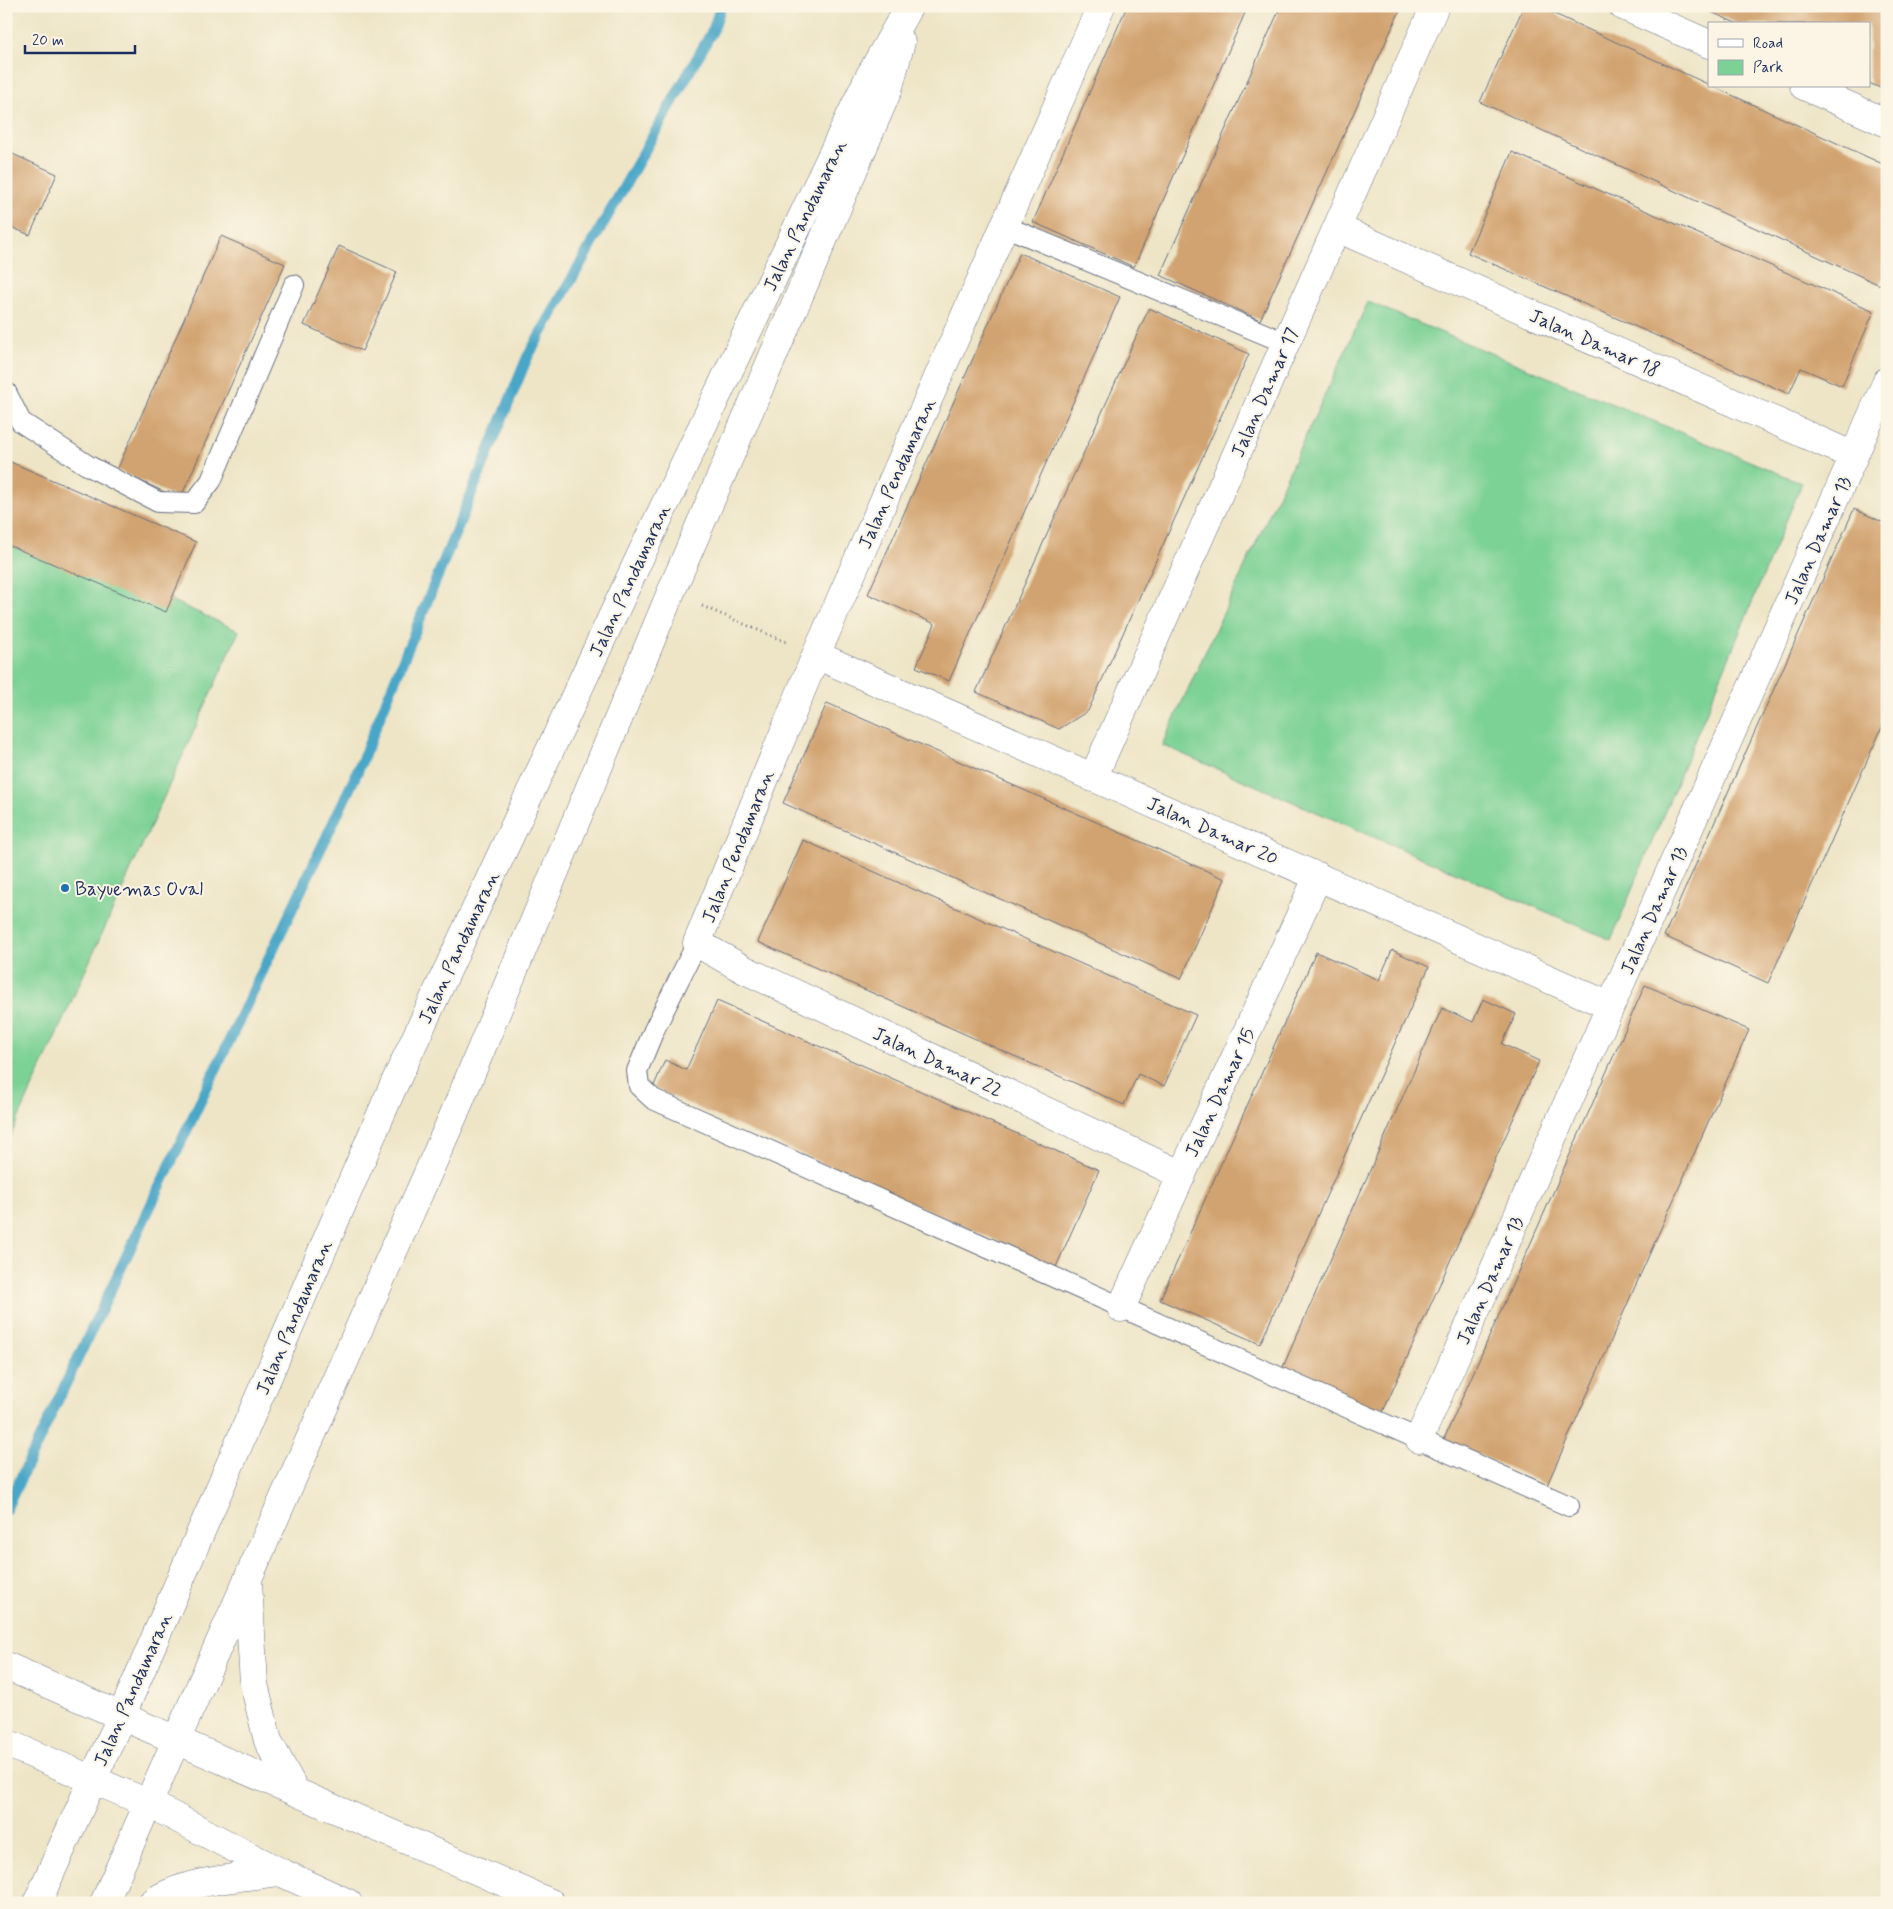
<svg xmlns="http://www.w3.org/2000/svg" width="1893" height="1909" viewBox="0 0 1893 1909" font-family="Mynerve,sans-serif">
<rect width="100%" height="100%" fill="#fcf5e5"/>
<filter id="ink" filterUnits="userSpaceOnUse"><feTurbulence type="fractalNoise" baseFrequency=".02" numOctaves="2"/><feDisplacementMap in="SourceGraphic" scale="10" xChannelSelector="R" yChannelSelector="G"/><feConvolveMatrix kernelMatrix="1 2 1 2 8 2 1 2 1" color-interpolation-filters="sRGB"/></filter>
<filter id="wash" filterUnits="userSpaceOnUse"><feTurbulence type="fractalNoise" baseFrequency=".0096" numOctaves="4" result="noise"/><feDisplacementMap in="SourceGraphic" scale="20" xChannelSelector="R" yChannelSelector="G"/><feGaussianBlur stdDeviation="1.12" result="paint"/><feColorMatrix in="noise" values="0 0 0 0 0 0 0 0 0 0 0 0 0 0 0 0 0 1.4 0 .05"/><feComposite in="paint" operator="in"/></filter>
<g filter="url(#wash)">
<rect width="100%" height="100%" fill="#eee5c7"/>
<!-- green -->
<path fill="#7cd195" stroke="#4c807a" d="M1368 302 1802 483 1611 940 1162 745Z
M6 526 239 631 6 1146Z"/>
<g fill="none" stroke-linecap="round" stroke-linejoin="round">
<!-- stream -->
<path stroke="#48a6c7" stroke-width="11" d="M6 1509 356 775 527 358 713 30 721 6"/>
</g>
<g id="blocks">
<!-- building -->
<path fill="#d1a36f" d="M1127 6H1248L1134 267 1033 222Z
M1281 6H1402L1260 320 1160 275Z
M1524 6H1537L1887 166V270L1880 285 1480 102Z
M1698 6H1887V91L1869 83V24H1738Z
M6 151 57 174 30 235 6 225Z
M1512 152 1874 311 1842 386 1801 368 1789 394 1468 253Z
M221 236 285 264 180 499 117 470Z
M339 246 397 272 362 351 304 325Z
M1020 253 1120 297 949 681 916 667 935 624 868 594Z
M1149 308 1249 354 1088 711 1059 729 976 692Z
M6 460 196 542 166 612 6 544Z
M1854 509 1887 524V716L1768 983 1664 936Z
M827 703 1225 879 1181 979 783 803Z
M803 840 1196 1015 1164 1086 1138 1074 1124 1105 758 942Z
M1392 950 1429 967 1260 1344 1160 1300 1316 952 1379 980Z
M1645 985 1749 1030 1547 1485 1444 1439Z
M1483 999 1516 1014 1502 1044 1539 1061 1382 1414 1282 1369 1442 1008 1473 1022Z
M717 1001 1099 1170 1056 1267 653 1088 665 1060 686 1070Z"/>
</g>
</g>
<g filter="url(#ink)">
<use href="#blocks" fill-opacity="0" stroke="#656f83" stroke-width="1"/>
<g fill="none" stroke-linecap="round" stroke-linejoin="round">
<!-- service casing -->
<g stroke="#656f83" stroke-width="22">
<path id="service" d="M1004 226 1286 343
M6 392 21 422 87 465 158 502 194 503 211 481 294 285
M697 943 654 1030 637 1071 639 1086 653 1099 1569 1506"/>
</g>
<!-- minor casing -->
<g stroke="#656f83" stroke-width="29">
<path id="minor" d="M1101 6 816 655 697 943 745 970 1182 1175
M1623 6 1709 44
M1804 86 1887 123
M1337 228 1854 456
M816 655 1610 1006
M1093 778 1435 6
M1121 1308 1318 876
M1419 1439 1887 381
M6 1666 551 1903
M6 1743 150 1804 280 1872 348 1903"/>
</g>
<!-- secondary casing -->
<g stroke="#656f83" stroke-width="29">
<path id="secondary" d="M248 1583 254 1684 268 1741 295 1791
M37 1903 121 1717 391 1091 640 557 868 79 909 6
M104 1903 455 1112 671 592 888 90 901 42
M152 1903C180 1881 244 1877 280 1872"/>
</g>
<!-- path -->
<path stroke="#656f83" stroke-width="3" stroke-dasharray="1 4" stroke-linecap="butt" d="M702 606 786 642"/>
<!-- service -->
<use href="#service" stroke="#fff" stroke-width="20"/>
<!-- minor -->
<use href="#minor" stroke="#fff" stroke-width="28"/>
<!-- secondary -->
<use href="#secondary" stroke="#fff" stroke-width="28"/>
</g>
</g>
<!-- markers -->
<circle fill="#1f6fb2" stroke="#fcf5e5" stroke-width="2" cx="65" cy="888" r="5"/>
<g text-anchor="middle" stroke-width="4" stroke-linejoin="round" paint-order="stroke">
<!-- street labels -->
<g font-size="19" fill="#1b2f5e" stroke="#fcf5e5">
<text transform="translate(804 215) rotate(-64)" y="7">Jalan Pandamaran</text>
<text transform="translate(1595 342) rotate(24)" y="7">Jalan Damar 18</text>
<text transform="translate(1264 392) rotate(-66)" y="7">Jalan Damar 17</text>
<text transform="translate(896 473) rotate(-66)" y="7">Jalan Pendamaran</text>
<text transform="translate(1817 540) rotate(-66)" y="7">Jalan Damar 13</text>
<text transform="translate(629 580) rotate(-65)" y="7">Jalan Pandamaran</text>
<text transform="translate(1213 830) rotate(24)" y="7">Jalan Damar 20</text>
<text transform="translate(737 846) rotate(-68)" y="7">Jalan Pendamaran</text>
<text transform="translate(1653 910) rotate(-66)" y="7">Jalan Damar 13</text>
<text transform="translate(458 947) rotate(-65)" y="7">Jalan Pandamaran</text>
<text transform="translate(938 1061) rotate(25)" y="7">Jalan Damar 22</text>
<text transform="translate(1219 1092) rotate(-65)" y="7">Jalan Damar 15</text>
<text transform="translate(1489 1280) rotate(-66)" y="7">Jalan Damar 13</text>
<text transform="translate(293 1317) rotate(-67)" y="7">Jalan Pandamaran</text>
<text transform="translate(132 1689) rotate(-66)" y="7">Jalan Pandamaran</text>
</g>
<!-- poi labels -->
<g font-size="19" fill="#1b2f5e" stroke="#fcf5e5" text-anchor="start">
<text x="75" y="895">Bayuemas Oval</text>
</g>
</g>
<!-- margin -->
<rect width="1893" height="1909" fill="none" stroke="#fcf5e5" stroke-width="25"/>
<!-- legend -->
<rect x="1708" y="22" width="162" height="65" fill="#fcf5e5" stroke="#a2a6af"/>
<rect x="1718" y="39" width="25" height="8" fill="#ffffff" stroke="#a2a6af"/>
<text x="1753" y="48" font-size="15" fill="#1b2f5e">Road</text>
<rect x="1718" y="60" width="25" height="15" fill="#7cd195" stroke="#a2a6af"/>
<text x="1753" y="72" font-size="15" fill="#1b2f5e">Park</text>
<!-- scale -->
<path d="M25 45v8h110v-8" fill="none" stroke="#1b2f5e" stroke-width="2.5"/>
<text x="32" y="45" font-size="15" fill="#1b2f5e" stroke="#fcf5e5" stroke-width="4" paint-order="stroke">20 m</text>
</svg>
